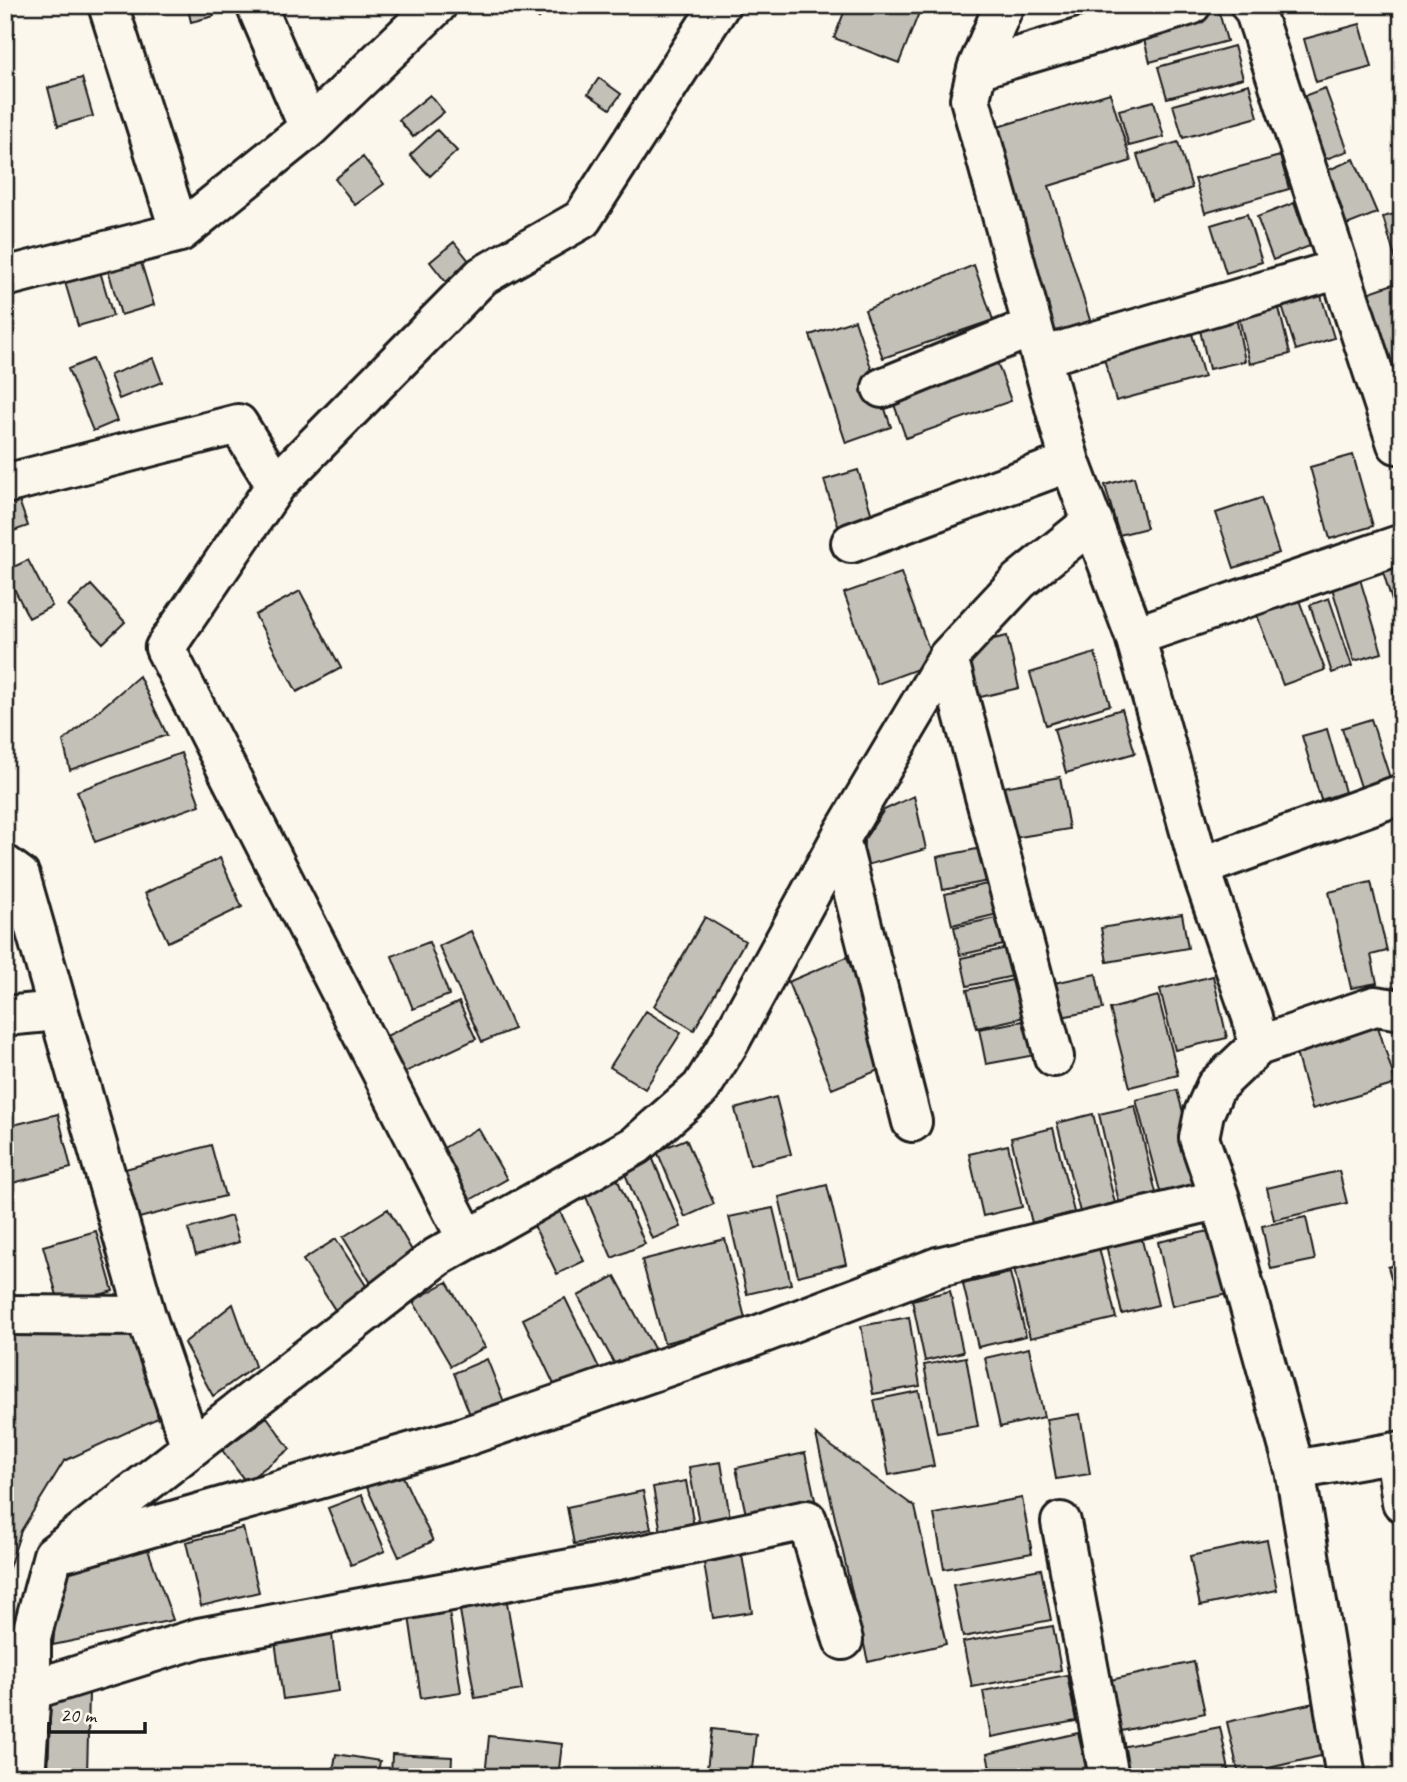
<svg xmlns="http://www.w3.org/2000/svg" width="1407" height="1782" viewBox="0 0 1407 1782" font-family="Caveat,sans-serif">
<rect width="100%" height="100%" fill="#fbf7ec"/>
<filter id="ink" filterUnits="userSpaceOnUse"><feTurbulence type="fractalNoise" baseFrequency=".0143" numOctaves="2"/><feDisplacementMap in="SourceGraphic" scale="14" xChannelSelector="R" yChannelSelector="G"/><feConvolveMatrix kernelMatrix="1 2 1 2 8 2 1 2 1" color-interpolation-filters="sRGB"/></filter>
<g filter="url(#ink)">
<!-- building -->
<path fill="#c3c0b8" stroke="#1c1c1c" stroke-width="2" d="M187 5H212L214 16 191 22Z
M522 5H549L539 18Z
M847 5H908L920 10 899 63 834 38Z
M1212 5H1217L1227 41 1150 62 1140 25Z
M1360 24 1372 67 1316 82 1304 39Z
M1234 46 1243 78 1167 98 1158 67Z
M82 78 93 116 58 126 48 88Z
M599 78 621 94 610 109 588 94Z
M1249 84 1258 117 1183 138 1173 105Z
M1325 88 1348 151 1312 164 1288 102Z
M1110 93 1131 161 1049 186 1093 330 1056 341 991 129Z
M430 95 444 112 413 137 399 120Z
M1154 101 1164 137 1129 146 1119 110Z
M437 130 457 151 430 176 410 155Z
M1178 142 1192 188 1152 201 1137 155Z
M1280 156 1289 189 1205 213 1195 179Z
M363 157 384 184 355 205 335 179Z
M1354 159 1377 213 1334 230 1312 177Z
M1294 203 1310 246 1273 260 1257 217Z
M1402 212V267L1398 268 1383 217Z
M1247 214 1262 262 1226 273 1211 225Z
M454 242 470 262 446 282 430 262Z
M139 256 154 305 121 315 107 266Z
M97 261 113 316 78 326 62 272Z
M974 265 993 320 883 358 865 310Z
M1402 281V417L1361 295Z
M1319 289 1334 338 1296 350 1280 300Z
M1278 304 1290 354 1250 364 1238 314Z
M1236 317 1245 361 1209 369 1199 326Z
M855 320 891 427 846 443 810 335Z
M1191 330 1204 377 1116 401 1103 355Z
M153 358 162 382 119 399 110 375Z
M92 359 117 421 93 431 68 369Z
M996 359 1011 401 906 438 891 396Z
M1353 455 1373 526 1330 539 1310 467Z
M858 470 873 519 839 529 824 480Z
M1134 477 1147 528 1119 535 1105 485Z
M16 492 28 526 5 534V496Z
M1261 498 1279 553 1234 568 1216 513Z
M1402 556V616L1397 617 1380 562Z
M28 560 52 606 29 618 5 571Z
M1357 569 1382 653 1354 661 1329 578Z
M901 573 934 663 877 684 844 593Z
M1293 584 1325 670 1283 685 1251 599Z
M91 585 125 622 103 643 68 606Z
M300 591 341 668 297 692 255 615Z
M1329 598 1352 666 1332 673 1310 605Z
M1007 636 1019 688 972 699 959 647Z
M1095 653 1110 705 1046 725 1030 673Z
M139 676 167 735 70 770 63 741Z
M1402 686V718L1393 689Z
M1122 709 1135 753 1066 773 1054 729Z
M1371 719 1391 781 1362 790 1342 728Z
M1327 729 1345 792 1321 800 1302 736Z
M181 753 200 805 95 842 77 791Z
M1060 777 1069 829 1013 838 1003 787Z
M914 796 926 849 863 866 864 840 884 810Z
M987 847 993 880 943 890 937 857Z
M220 858 242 907 168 942 145 893Z
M995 882 1002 913 952 925 945 894Z
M1371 882 1387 951 1371 955 1377 983 1351 988 1329 892Z
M1182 914 1188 948 1107 962 1101 928Z
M1005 916 1012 943 960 955 954 927Z
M705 917 745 941 694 1030 654 1006Z
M471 931 514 1029 482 1042 439 946Z
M429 942 449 995 413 1009 392 956Z
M1012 947 1018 975 967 986 961 958Z
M847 957 891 1065 832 1089 788 982Z
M1096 974 1103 1009 1061 1017 1054 983Z
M1213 976 1227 1038 1175 1050 1160 989Z
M1021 978 1029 1016 977 1028 967 990Z
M1158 996 1178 1075 1130 1087 1110 1009Z
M459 1002 476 1039 399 1075 382 1038Z
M646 1011 681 1033 645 1089 610 1067Z
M1374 1014 1396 1084 1312 1109 1292 1039Z
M1029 1020 1035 1055 986 1064 979 1029Z
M1177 1090 1202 1184 1161 1195 1136 1100Z
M776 1097 791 1154 750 1165 735 1109Z
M1135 1106 1156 1193 1119 1202 1099 1114Z
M58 1114 71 1168 5 1185V1127Z
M1093 1114 1115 1203 1080 1212 1057 1123Z
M478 1128 507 1179 463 1204 435 1153Z
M1053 1128 1074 1212 1032 1223 1011 1138Z
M686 1139 714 1204 685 1217 657 1151Z
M211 1145 225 1196 135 1219 122 1170Z
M1008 1145 1022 1207 983 1216 969 1154Z
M652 1157 681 1227 652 1239 623 1169Z
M613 1169 645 1244 612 1258 580 1183Z
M1339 1171 1347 1203 1274 1220 1267 1188Z
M827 1185 846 1264 798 1276 779 1197Z
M556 1203 584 1261 557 1274 529 1215Z
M773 1208 791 1284 747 1294 729 1217Z
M388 1209 418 1261 374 1288 343 1237Z
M231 1216 239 1242 196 1255 188 1229Z
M1306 1217 1315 1260 1271 1269 1262 1226Z
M1139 1228 1158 1305 1122 1314 1104 1236Z
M1214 1230 1228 1294 1172 1306 1158 1242Z
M96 1231 113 1291 60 1306 43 1246Z
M336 1239 372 1295 339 1316 303 1260Z
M725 1239 746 1322 664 1343 642 1260Z
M1097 1239 1116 1318 1030 1338 1012 1260Z
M1402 1263V1286L1394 1288 1388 1267Z
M1010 1273 1026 1336 978 1347 963 1284Z
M615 1276 657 1354 620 1374 578 1296Z
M447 1282 485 1347 451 1366 413 1301Z
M950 1291 963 1352 925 1361 912 1300Z
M565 1298 602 1374 559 1395 523 1319Z
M233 1304 255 1366 213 1396 184 1343Z
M909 1317 920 1386 873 1394 861 1326Z
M5 1328H138L158 1418 64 1461 21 1531 5 1580Z
M1029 1348 1044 1417 1000 1427 985 1358Z
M966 1357 978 1426 937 1433 924 1365Z
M487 1359 508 1412 474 1425 454 1373Z
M919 1391 934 1466 889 1475 874 1400Z
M1080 1414 1090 1474 1056 1479 1046 1419Z
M267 1417 290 1449 246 1482 222 1450Z
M816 1435 915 1507 946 1644 868 1662Z
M805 1453 817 1509 748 1524 736 1468Z
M721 1462 731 1524 700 1529 689 1467Z
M398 1466 433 1541 399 1557 364 1481Z
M686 1481 696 1538 663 1544 653 1487Z
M643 1491 651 1529 574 1544 567 1507Z
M362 1495 385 1551 351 1565 328 1508Z
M1022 1498 1032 1553 944 1569 934 1514Z
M243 1528 259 1592 201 1606 186 1542Z
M1267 1540 1277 1590 1200 1606 1190 1556Z
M147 1547 173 1620 53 1645 60 1571Z
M741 1550 752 1612 713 1618 703 1557Z
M1041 1569 1051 1620 963 1637 953 1585Z
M504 1585 522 1690 475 1698 457 1593Z
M449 1611 461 1692 421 1698 409 1616Z
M330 1619 339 1691 283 1699 273 1626Z
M1053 1626 1061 1670 972 1687 963 1642Z
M1194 1662 1205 1713 1112 1733 1101 1682Z
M1067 1675 1076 1721 991 1737 983 1691Z
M51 1692 89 1693 87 1775 48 1774Z
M1314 1703 1325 1755 1239 1775 1227 1722Z
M1220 1727 1230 1775 1127 1777 1121 1747Z
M712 1729 756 1734 751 1777H706Z
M1078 1733 1088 1777H992L987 1754Z
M489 1736 562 1744 558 1777H485Z
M336 1754 380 1761 377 1777H332Z
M392 1754 452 1757 451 1777H391Z"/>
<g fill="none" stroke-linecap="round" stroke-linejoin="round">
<!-- minor casing -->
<g stroke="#1c1c1c" stroke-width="44">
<path id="minor" d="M108 5 180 232
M256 5 309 128
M1004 5 977 69 970 99 1070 462 1135 636 1200 867 1252 1017 1258 1046 1216 1086 1204 1113 1199 1138 1220 1199 1295 1470 1346 1777
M1250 5 1254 9 1397 444
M977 69 1191 5
M5 277 180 232 309 128 437 5
M1041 357 1339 269
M882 388 1032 327
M5 484 238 424 276 485
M851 543 1070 462
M1135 636 1402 544
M948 657 1054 1057
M840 839 912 1122
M5 865 20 876 146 1316 191 1447
M1200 867 1402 794
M5 1016 58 1011
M1258 1046 1375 1006 1402 1010
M467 1239 165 648 276 485 482 276 582 219 720 5
M5 1315 146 1316
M1395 1452 1402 1502
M1295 1470 1402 1451
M1061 1522 1109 1777
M68 1551 458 1439 753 1337 938 1267 1220 1199
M31 1690 199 1638 613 1561 807 1520 843 1640
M25 1777 31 1690V1637L53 1555 437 1257 636 1145 701 1088 729 1043 840 839 948 657 1019 581 1093 521"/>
</g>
<!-- minor -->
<use href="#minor" stroke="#fbf7ec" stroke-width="38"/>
</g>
</g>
<!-- margin -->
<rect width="1407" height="1782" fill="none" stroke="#fbf7ec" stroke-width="28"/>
<rect x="14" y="14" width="1379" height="1754" fill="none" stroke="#1c1c1c" stroke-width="2.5" filter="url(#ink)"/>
<!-- scale -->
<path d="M49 1722v10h96v-10" fill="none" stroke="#1c1c1c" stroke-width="3.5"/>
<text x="60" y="1722" font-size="21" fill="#1c1c1c" stroke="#fbf7ec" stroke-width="5" paint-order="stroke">20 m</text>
</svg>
